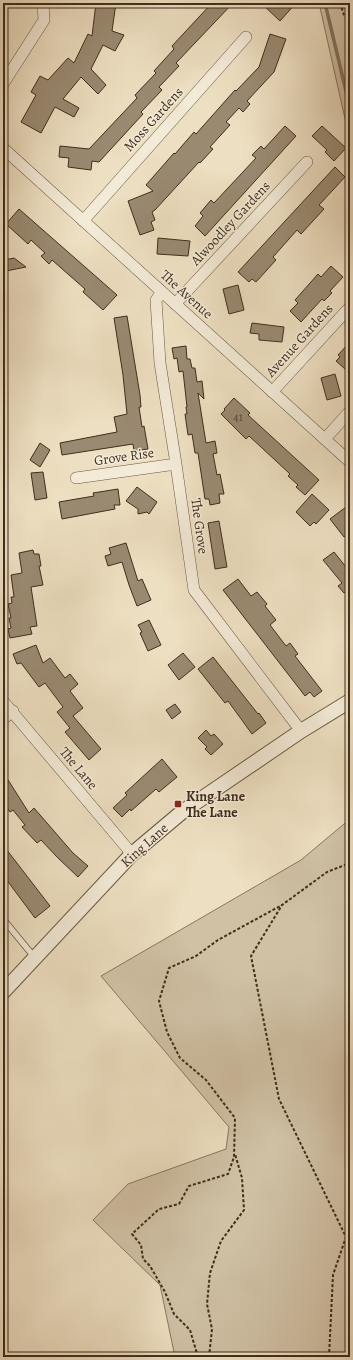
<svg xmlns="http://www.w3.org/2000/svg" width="353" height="1360" viewBox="0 0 353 1360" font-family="Alegreya,serif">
<rect width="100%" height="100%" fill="#eddfc1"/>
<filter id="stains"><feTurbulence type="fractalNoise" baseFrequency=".005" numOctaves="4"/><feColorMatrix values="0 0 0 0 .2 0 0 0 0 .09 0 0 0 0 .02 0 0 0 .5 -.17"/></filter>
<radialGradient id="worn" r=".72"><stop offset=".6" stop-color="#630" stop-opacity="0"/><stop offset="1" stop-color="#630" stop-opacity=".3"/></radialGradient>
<!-- green -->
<path fill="#d0c1a5" stroke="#887760" d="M319 3H350V141Z
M350 819V1357H175L160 1285 93 1220 128 1184 226 1149 229 1127 101 976 301 860Z"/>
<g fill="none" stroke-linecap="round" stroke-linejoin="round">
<!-- stream -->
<path stroke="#84735d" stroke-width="3.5" d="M325 3 350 108"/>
</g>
<!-- building -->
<path fill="#9a8a72" stroke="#402d1c" d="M96 3H116L112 31 124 35 115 51 103 45 91 69 106 85 98 94 81 77 63 99 79 108 74 117 55 107 41 133 21 122 36 95 31 92 40 76 48 80 68 58 74 63 88 34 92 36Z
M212 3H233L176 63 179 66 159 87 162 90 141 112 143 114 99 162 92 161 91 170 68 167 69 158 59 157 60 146 89 149 137 98 135 95 156 73 154 71 174 49 172 46Z
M261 3H296L280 21Z
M270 34 286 39 274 72 247 101 250 104 243 112 239 108 226 122 230 125 210 147 213 149 200 163 199 162 155 210 152 212 155 220 151 222 154 230 140 235 128 201 153 191 146 185 174 153 175 154 194 132 196 134 235 90 236 91 259 67Z
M285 126 296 136 205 236 195 226 203 216 200 213 211 200 214 203 256 158 252 155 261 146 264 149Z
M322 126 346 148 334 161 325 152 327 150 312 136Z
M335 167 345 177 319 205 324 209 301 234 297 230 273 257 276 260 256 282 252 279 249 282 238 272Z
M19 209 117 295 103 310 83 292 85 289 52 260 49 264 41 256 45 253 31 240 28 244 6 224Z
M158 238 190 241 188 256 157 254Z
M14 258 26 267 6 271 4 260Z
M331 266 343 277 330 291 332 293 324 301 322 299 301 322 290 311 298 303 295 300 318 274 321 277Z
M238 285 244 310 229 314 223 289Z
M127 316 140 395 141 407H139L142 427 144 426 148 449 134 451 133 444 62 455 60 443 117 432 114 417 127 414 123 375 114 318Z
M252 323 284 327 282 342 259 340V334L250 333Z
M350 342V366L349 365 345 369 336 361 340 357 338 355Z
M186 346 187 359H190L192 368H195L197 382 202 381 204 399 198 393 206 443 215 441 217 453 213 454 217 475 220 474 224 494H219L220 503 210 505 209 499H205L198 453H195L192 434 188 435 185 414H187L186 407H187L183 371 179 372 177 358 174 359 172 348Z
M335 374 341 396 327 400 321 378Z
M234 398 250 413 248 415 319 480 305 495 296 487 298 485 288 476 290 474 275 460 249 436 246 439 221 414 225 410 224 409Z
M40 443 50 450 40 467 30 460Z
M43 472 47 498 35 500 31 473Z
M137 487 157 502 149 514 147 512 138 514V509L126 501Z
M118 489 120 505H114L115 509 62 519 59 502 94 496 93 493Z
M312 494 329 510 316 524 314 522 310 526 296 512Z
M350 504V532L344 537 330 519Z
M219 521 227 567 215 569 208 523Z
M126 543 138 581 142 579 151 600 137 606 129 585 122 562 108 566 105 556 111 554 109 548Z
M33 550 34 554H39L41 566H39L43 585 31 587 37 626 30 627 32 634 10 638 8 629 11 628 9 618H11L8 604 12 603 11 597H14L11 575 22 573 19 553Z
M334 552 350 572V594L347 591 344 593 338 586 342 583 323 560Z
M238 579 251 596 257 592 267 604 265 606 276 620 270 625 286 646 290 643 298 654 295 656 322 691 314 697 310 692 305 696 223 590Z
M149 620 161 645 148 651 140 633 142 632 138 625Z
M36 645 43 663 50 658 65 678 70 674 78 684 70 691 83 708 73 716 101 749 89 760 65 732 70 728 57 712 63 707 45 683 39 687 21 663 17 664 13 654Z
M183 653 195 667 179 680 168 665Z
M213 657 258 714 259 713 266 723 252 734 228 701 225 703 198 669Z
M175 704 181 712 172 719 166 710Z
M206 730 211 736 214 734 223 744 211 755 205 749 207 747 198 738Z
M162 759 177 777 159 792 156 789 131 811 130 809 122 817 113 808 127 795 125 793Z
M3 772 29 813 34 808 73 853 88 866 78 877 58 858 41 840 37 843 22 827 25 825 13 810 10 812 3 801Z
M3 845 50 906 35 918 3 875Z"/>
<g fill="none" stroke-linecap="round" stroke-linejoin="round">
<!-- service casing -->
<g stroke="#6b5a45" stroke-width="7">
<path id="service" d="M3 919 35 958"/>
</g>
<!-- minor casing -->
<g stroke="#6b5a45" stroke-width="12">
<path id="minor" d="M3 84 44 20 43 3
M3 148 350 462
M83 221 246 37
M162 292 156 300 160 363 176 464 194 590 301 731
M175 304 307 162
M272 392 349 308
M325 439 350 411
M76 478 176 464
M3 701 132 854
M3 719 13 711"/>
</g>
<!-- tertiary casing -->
<g stroke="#6b5a45" stroke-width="16">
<path id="tertiary" d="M3 992 132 854 182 812 301 731 350 701"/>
</g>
<!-- path -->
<path stroke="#402d1c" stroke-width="2" stroke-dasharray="3 2" stroke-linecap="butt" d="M340 3 344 15 350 25
M198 1357 190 1330 174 1314 165 1292 150 1266 143 1259 141 1245 132 1234 159 1209 179 1204 189 1186 228 1174 234 1157 235 1118 206 1080 180 1058 167 1032 159 1001 169 968 196 956 218 940 282 905
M209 1357 212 1329 207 1304 210 1273 221 1241 244 1210 242 1178 235 1154
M329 1357 333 1275 346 1237 279 1099 251 956 282 905 327 872 350 863"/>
<!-- service -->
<use href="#service" stroke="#f3ead7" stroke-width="5.5"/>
<!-- minor -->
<use href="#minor" stroke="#f3ead7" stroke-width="11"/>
<!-- tertiary -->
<use href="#tertiary" stroke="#f3ead7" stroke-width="14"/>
</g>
<!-- markers -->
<rect fill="#8f2418" stroke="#f3ead7" stroke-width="1.5" x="174" y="800" width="8" height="8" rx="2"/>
<g text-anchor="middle" stroke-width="3" stroke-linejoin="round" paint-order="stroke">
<!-- number labels -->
<g font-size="12" fill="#564432">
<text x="238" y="421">41</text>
</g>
<!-- street labels -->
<g font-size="14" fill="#402d1c" stroke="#f3ead7">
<text transform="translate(153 119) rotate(-48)" y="5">Moss Gardens</text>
<text transform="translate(230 223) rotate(-47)" y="5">Alwoodley Gardens</text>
<text transform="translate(187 294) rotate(42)" y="5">The Avenue</text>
<text transform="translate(299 340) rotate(-48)" y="5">Avenue Gardens</text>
<text transform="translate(124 456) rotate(-8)" y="5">Grove Rise</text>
<text transform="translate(200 526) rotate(82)" y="5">The Grove</text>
<text transform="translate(79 768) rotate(50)" y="5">The Lane</text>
<text transform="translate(144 845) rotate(-42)" y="5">King Lane</text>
</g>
<!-- poi labels -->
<g font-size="14" font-weight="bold" fill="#402d1c" stroke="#f3ead7" text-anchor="start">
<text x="186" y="801">King Lane<tspan x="186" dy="16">The Lane</tspan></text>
</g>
</g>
<!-- margin -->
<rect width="353" height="1360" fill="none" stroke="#eddfc1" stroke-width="16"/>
<rect x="4" y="4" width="345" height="1352" fill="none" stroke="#402d1c" stroke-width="2"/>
<rect x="8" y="8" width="337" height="1344" fill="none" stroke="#402d1c"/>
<rect width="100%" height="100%" filter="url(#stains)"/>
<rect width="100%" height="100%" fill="url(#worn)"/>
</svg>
